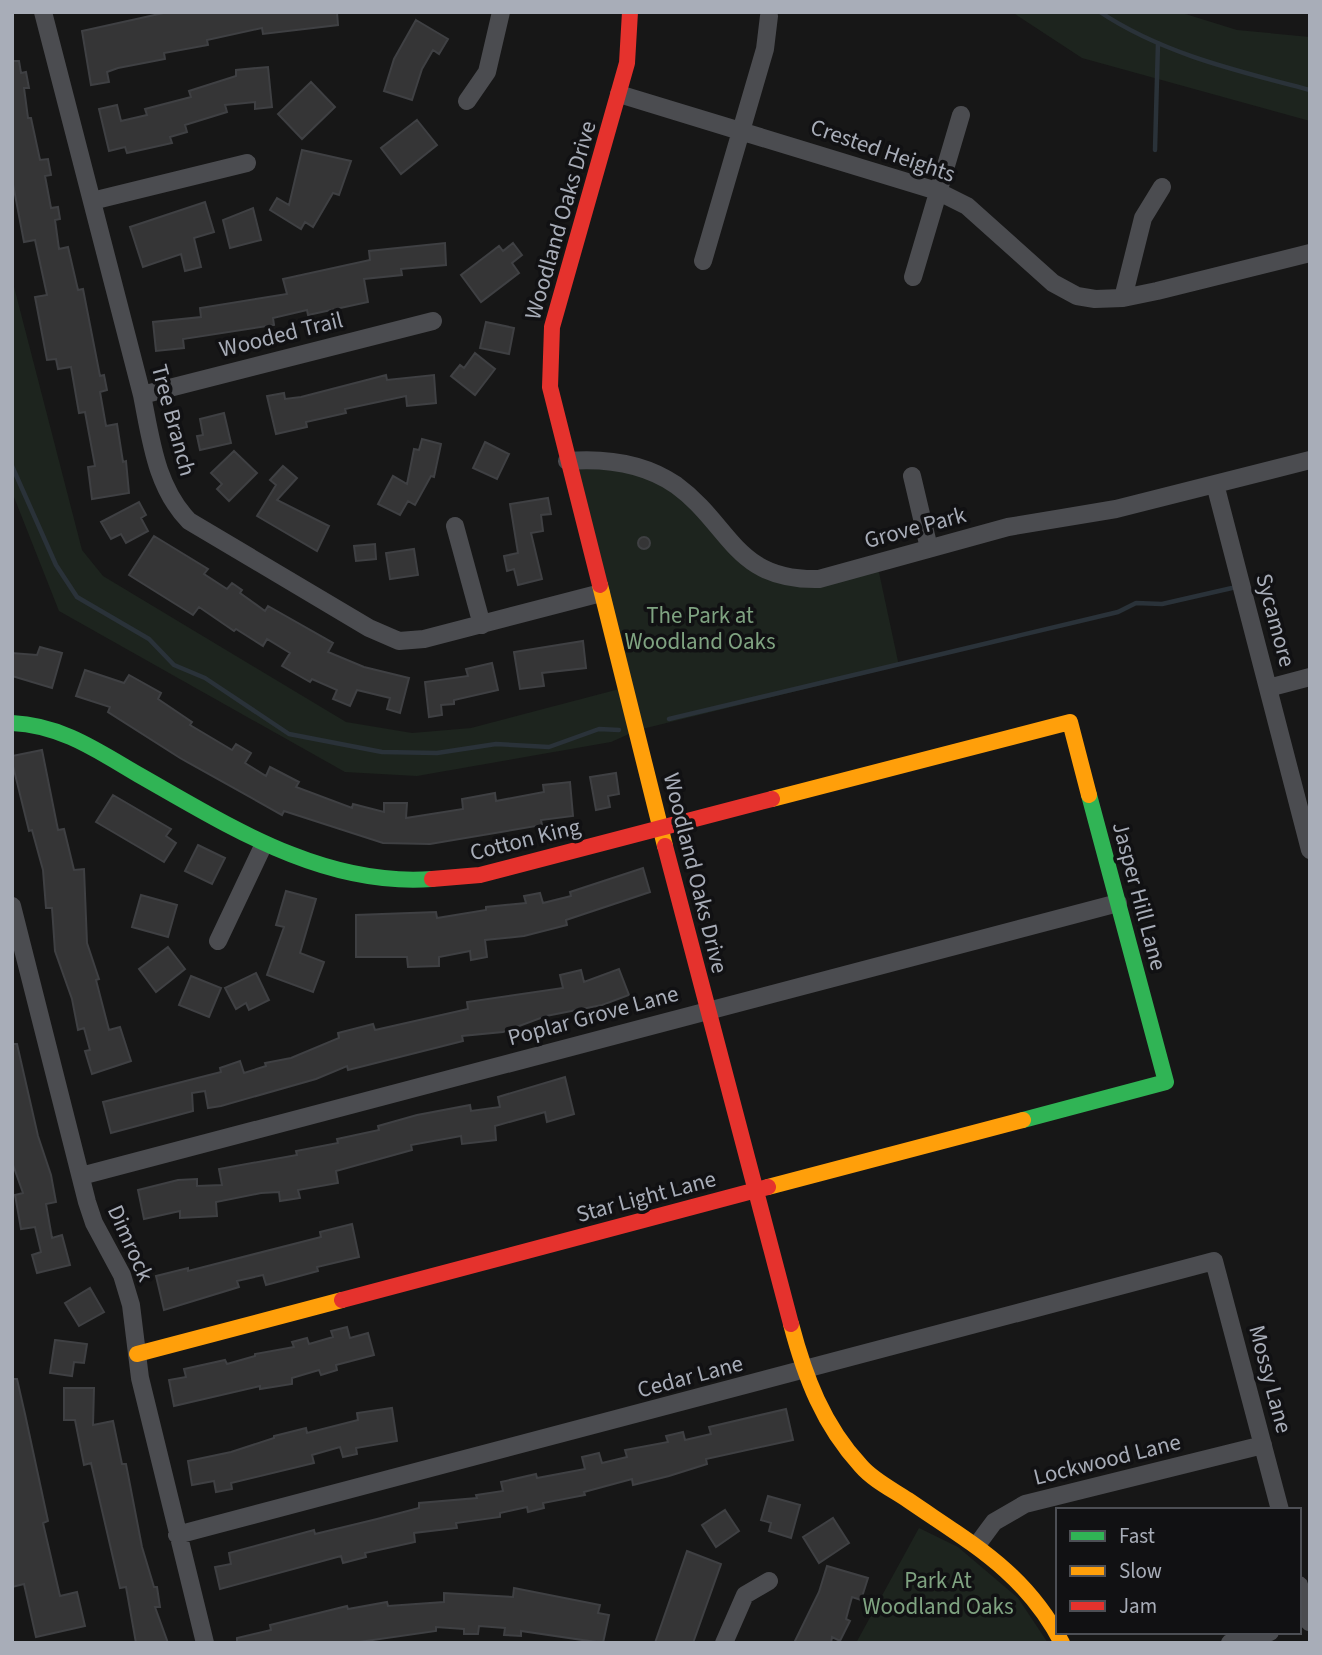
<svg xmlns="http://www.w3.org/2000/svg" width="1322" height="1655" viewBox="0 0 1322 1655" font-family="'Source Sans 3',sans-serif">
<rect width="100%" height="100%" fill="#171717"/>
<!-- green -->
<path fill="#1d241e" d="M1012 12H1179L1237 30 1310 37V121L1082 58Z
M12 279 82 550 103 576 346 722 412 733 471 728 627 687 567 461 654 472 730 543 799 579 877 563 899 666 638 730 611 742 417 776 345 772 59 611 12 492Z
M919 1528 958 1547 1018 1598 1048 1643H856Z"/>
<g fill="none" stroke-linecap="round" stroke-linejoin="round">
<!-- stream -->
<path stroke="#2a3239" stroke-width="4.5" d="M1100 12C1163 54 1238 71 1310 90
M1155 150 1158 43
M12 466 56 565 77 597 149 639 174 665 205 678 289 734 382 752 437 753 496 744 549 747 599 729 619 730
M669 719 1118 612 1136 603 1162 604 1232 588"/>
</g>
<!-- building -->
<path fill="#353536" stroke="#3f4043" stroke-width="2" d="M168 12H337L338 25 263 34 262 28 207 40 208 45 164 53 165 59 118 68 107 72 109 82 91 85 82 31Z
M416 20 448 39 439 54 433 50 422 69 412 100 384 91 394 59Z
M12 61H19L21 73 26 72 29 88H24L28 118H31L40 160 48 159 51 175 45 176 51 208 58 207 60 219 55 220 59 249 68 247 78 290 83 289 100 376 104 375 107 390 100 392 106 426 117 424 123 462 126 461 129 493 92 499 88 467 95 466 85 412 79 413 71 367 58 369 56 359 47 360 35 297 47 295 35 240 24 242 12 179Z
M268 67 272 107 255 109V102L225 105 227 112 185 125 187 132 170 137 172 143 127 153 125 147 109 151 99 109 117 105 121 121 147 115 145 109 191 97 189 91 236 76V70Z
M311 82 335 107 302 139 278 114Z
M417 120 437 145 401 174 381 148Z
M302 150 351 161 339 195 333 193 313 227 305 222 301 229 270 210 277 198 289 205Z
M205 202 214 232 194 238 201 267 185 271 181 254 143 267 130 227Z
M253 208 261 240 230 248 223 220Z
M445 243 446 265 401 269 402 275 364 279 368 302 308 315 307 310 273 318 274 325 183 339 184 348 156 351 153 322 201 317 200 308 287 294 283 279 370 260 369 251Z
M513 243 522 255 512 263 519 273 481 302 461 275 499 246 503 251Z
M486 322 514 328 509 354 480 348Z
M475 353 495 369 475 395 451 376 460 365 464 368Z
M386 375 387 380 434 375 436 403 407 406 406 396 345 409 346 413 306 422 307 427 276 434 267 396 284 393 285 399 301 397Z
M224 413 231 443 200 450 197 436 203 435 200 419Z
M422 439 441 444 434 477 431 476 415 505 408 501 400 515 378 504 393 476 407 484 414 449 419 450Z
M485 442 509 454 497 479 473 468Z
M234 451 257 473 229 501 217 489 222 484 211 473Z
M283 466 297 478 277 500 329 526 317 551 257 516 276 485 270 480Z
M548 498 551 514 541 515 543 531 531 533 542 579 518 585 514 569 507 571 504 556 518 553 510 504Z
M139 502 146 515 141 518 148 531 126 543 121 534 111 539 101 522Z
M154 536 208 569 204 574 227 589 232 583 242 590 240 593 265 611 268 606 333 643 328 652 364 667 409 678 400 713 387 709 390 698 357 690 350 706 333 699 337 690 312 679 310 682 282 666 290 653 267 639 263 646 236 629 234 631 199 607 193 615 129 575Z
M638 543a6 6 0 1 1 12 0a6 6 0 1 1-12 0Z
M375 544 376 559 356 561 354 546Z
M414 549 418 575 390 579 386 553Z
M583 641 586 668 542 673 544 686 520 689 514 652Z
M40 647 62 653 52 688 12 676V653L37 655Z
M492 663 498 690 454 700V704L441 705 442 715 429 717 425 682 468 676 466 669Z
M85 670 124 683 129 675 161 693 158 699 192 722 190 725 232 750 236 744 251 753 245 763 266 776 270 767 299 782 296 787 352 808 353 804 384 812V803H407L406 818 463 809 462 799 495 793 496 801 544 792 543 785 570 782 573 816 541 820 542 825 430 844 383 843 284 811 282 815 180 758 108 712 110 707 76 696Z
M42 750 58 830 64 829 74 870 84 869 87 943 99 979 96 980 109 1030 120 1027 131 1061 92 1074 85 1051 90 1050 84 1028 78 1030 72 999 55 951 52 908H46L43 870 32 830 29 831 12 762V756Z
M616 773 619 794 608 796 610 807 596 810 590 777Z
M113 795 171 829 166 836 176 843 164 862 96 822Z
M198 845 225 858 212 884 185 871Z
M643 868 650 892 566 920 567 925 524 936 485 940 487 957 471 960 470 951 439 957V966L408 967 407 957H356V915L436 912 437 918 486 910V907L526 903 524 896 540 893 543 903 571 896 570 892Z
M286 891 316 899 300 953 324 962 313 992 267 975 284 927 276 925Z
M141 895 177 905 168 937 132 927Z
M168 947 185 969 156 992 139 969Z
M619 969 629 995 602 1005 546 1016 503 1032 462 1036 463 1041 348 1070 347 1066 316 1079 221 1106 208 1108 205 1091 192 1093 193 1111 111 1133 103 1102 221 1072 220 1068 240 1061 244 1073 266 1066 265 1063 291 1058 339 1038 338 1033 373 1024 375 1030 468 1009 467 1002 563 988 560 975 581 970 584 982Z
M256 973 269 1000 249 1010 246 1003 236 1009 225 988Z
M191 976 221 988 209 1017 179 1005Z
M12 1044H17L38 1136 51 1175 56 1202 46 1204 52 1238 62 1235 70 1265 37 1273 32 1255 41 1252 35 1227 21 1229 15 1195 23 1193 12 1162Z
M565 1077 574 1114 547 1122 545 1112 495 1126 496 1140 462 1144 461 1136 411 1145 412 1150 336 1171 338 1183 298 1190 300 1198 280 1201 279 1192 261 1193 216 1202 217 1216 180 1218V1211L144 1219 138 1190 178 1180 197 1179V1186L222 1185 219 1169 297 1155 296 1151 338 1143 337 1139 379 1130 378 1126 417 1115 470 1105 471 1111 500 1107 498 1097Z
M352 1224 359 1257 317 1267 318 1271 266 1285 263 1275 237 1281 239 1287 164 1310 156 1276 188 1268V1271L321 1237 320 1232Z
M90 1288 104 1312 79 1326 65 1303Z
M347 1327 350 1338 368 1333 374 1355 336 1365 337 1370 321 1375 319 1370 292 1378V1384L260 1389V1386L174 1406 169 1380 186 1377 184 1369 225 1360 227 1364 255 1356V1354L294 1347 292 1342 307 1338 309 1344 333 1337 331 1331Z
M55 1340 87 1344 84 1363 74 1362 72 1376 50 1373Z
M12 1379H17L25 1414 48 1521 43 1523 60 1596 77 1592 85 1626 36 1637 24 1584 12 1587Z
M64 1388H94L93 1425 113 1421 122 1464H126L142 1547 154 1587H157L160 1607H155L168 1643H136L126 1587 120 1588 91 1463 84 1465 75 1420H64Z
M392 1408 397 1441 356 1448 357 1454 343 1457 340 1447 312 1455 314 1463 231 1483 232 1489 216 1492 214 1481 192 1485 188 1461 231 1452 274 1438V1436L306 1428 307 1433 358 1420 357 1413Z
M786 1409 793 1440 706 1459 707 1464 669 1476 633 1485 632 1479 584 1492 585 1495 543 1503 544 1508 528 1512 527 1507 500 1513V1517L456 1523 457 1528 414 1533 415 1542 365 1553 366 1557 343 1563 341 1556 220 1589 215 1567 231 1564 229 1553 314 1530 315 1534 377 1519 419 1508V1503L477 1498 476 1495 503 1491 501 1482 536 1474 537 1478 585 1469 582 1457 599 1453 602 1463 627 1457 625 1450 668 1442 666 1436 683 1432 685 1440 711 1434 709 1427Z
M768 1496 800 1505 791 1538 769 1531 771 1523 761 1520Z
M725 1510 739 1531 716 1547 702 1525Z
M833 1518 849 1543 819 1563 803 1537Z
M687 1551 721 1564 693 1643H655Z
M827 1566 868 1578 861 1600 852 1597 846 1619 850 1621 840 1641 832 1637 831 1643H794L819 1592Z
M514 1588 600 1605 598 1613 609 1615 603 1643 521 1631V1636L504 1635 505 1628 479 1626 478 1634H464V1629L436 1627V1631L352 1643H237V1638L271 1630 270 1625 347 1606 348 1609 387 1602 388 1606 444 1602V1593L513 1597Z"/>
<g fill="none" stroke-linecap="round" stroke-linejoin="round">
<!-- street -->
<path stroke="#4b4c50" stroke-width="18" d="M43 12 142 395C151 440 156 487 189 521L369 628 399 641 424 639 601 593
M619 94 937 191 967 206 1053 283 1077 296 1095 299 1123 298 1157 291 1310 253
M467 101 487 72 501 12
M92 201 247 163
M703 261 765 49 769 16
M913 277 961 115
M1123 298 1143 218 1162 187
M142 395 433 321
M567 461C605 458 644 463 676 485 732 526 734 581 819 579L1008 527 1116 509 1310 460
M912 476 929 548
M1215 484 1310 850
M455 526 482 625
M1268 688 1310 677
M12 906 87 1202 94 1223 122 1275 131 1305 140 1378 205 1643
M218 941 263 846
M81 1176 1118 903
M177 1535 1214 1261 1280 1510
M977 1545 994 1522 1025 1504 1263 1445
M1299 1585 1309 1622
M724 1643 745 1595 769 1581
M1230 1643 1270 1632"/>
<!-- fast -->
<path stroke="#30b455" stroke-width="16" d="M12 723C61 725 98 751 139 775 229 826 323 887 432 879
M1023 1120 1166 1082 1089 795"/>
<!-- slow -->
<path stroke="#ff9f0a" stroke-width="16" d="M600 585 665 846
M772 799 1070 722 1089 795
M768 1187 1023 1120
M791 1324C805 1377 823 1425 861 1466 873 1480 893 1490 908 1500 972 1544 1025 1572 1062 1643
M137 1354 342 1300"/>
<!-- jam -->
<path stroke="#e5322d" stroke-width="16" d="M600 585 550 387 552 327 627 63 630 12
M665 846 791 1324
M432 879 480 875 772 799
M342 1300 768 1187"/>
</g>
<g text-anchor="middle" stroke-width="7" stroke-linejoin="round" paint-order="stroke">
<!-- street labels -->
<g font-size="23" fill="#a8adb8" stroke="#111113">
<text transform="translate(883 150) rotate(19)" y="8">Crested Heights</text>
<text transform="translate(560 220) rotate(-74)" y="8">Woodland Oaks Drive</text>
<text transform="translate(281 334) rotate(-14)" y="8">Wooded Trail</text>
<text transform="translate(174 420) rotate(75)" y="8">Tree Branch</text>
<text transform="translate(915 527) rotate(-15)" y="8">Grove Park</text>
<text transform="translate(1276 620) rotate(75)" y="8">Sycamore</text>
<text transform="translate(525 839) rotate(-14)" y="8">Cotton King</text>
<text transform="translate(696 873) rotate(76)" y="8">Woodland Oaks Drive</text>
<text transform="translate(1140 896) rotate(75)" y="8">Jasper Hill Lane</text>
<text transform="translate(593 1015) rotate(-15)" y="8">Poplar Grove Lane</text>
<text transform="translate(646 1196) rotate(-15)" y="8">Star Light Lane</text>
<text transform="translate(131 1243) rotate(66)" y="8">Dimrock</text>
<text transform="translate(690 1376) rotate(-15)" y="8">Cedar Lane</text>
<text transform="translate(1271 1379) rotate(75)" y="8">Mossy Lane</text>
<text transform="translate(1107 1459) rotate(-14)" y="8">Lockwood Lane</text>
</g>
<!-- park labels -->
<g font-size="23" fill="#7fa381" stroke="#111113">
<text x="700" y="623">The Park at<tspan x="700" dy="26">Woodland Oaks</tspan></text>
<text x="938" y="1588">Park At<tspan x="938" dy="26">Woodland Oaks</tspan></text>
</g>
</g>
<!-- border -->
<rect width="1322" height="1655" fill="none" stroke="#a8adb8" stroke-width="28"/>
<!-- legend -->
<rect x="1056" y="1508" width="245" height="126" fill="#111113" stroke="#4d4f55" stroke-width="2"/>
<rect x="1070" y="1531" width="35" height="10" fill="#30b455" stroke="#4d4f55" stroke-width="2"/>
<text x="1119" y="1543" font-size="21" fill="#a8adb8">Fast</text>
<rect x="1070" y="1566" width="35" height="10" fill="#ff9f0a" stroke="#4d4f55" stroke-width="2"/>
<text x="1119" y="1578" font-size="21" fill="#a8adb8">Slow</text>
<rect x="1070" y="1601" width="35" height="10" fill="#e5322d" stroke="#4d4f55" stroke-width="2"/>
<text x="1119" y="1613" font-size="21" fill="#a8adb8">Jam</text>
</svg>
